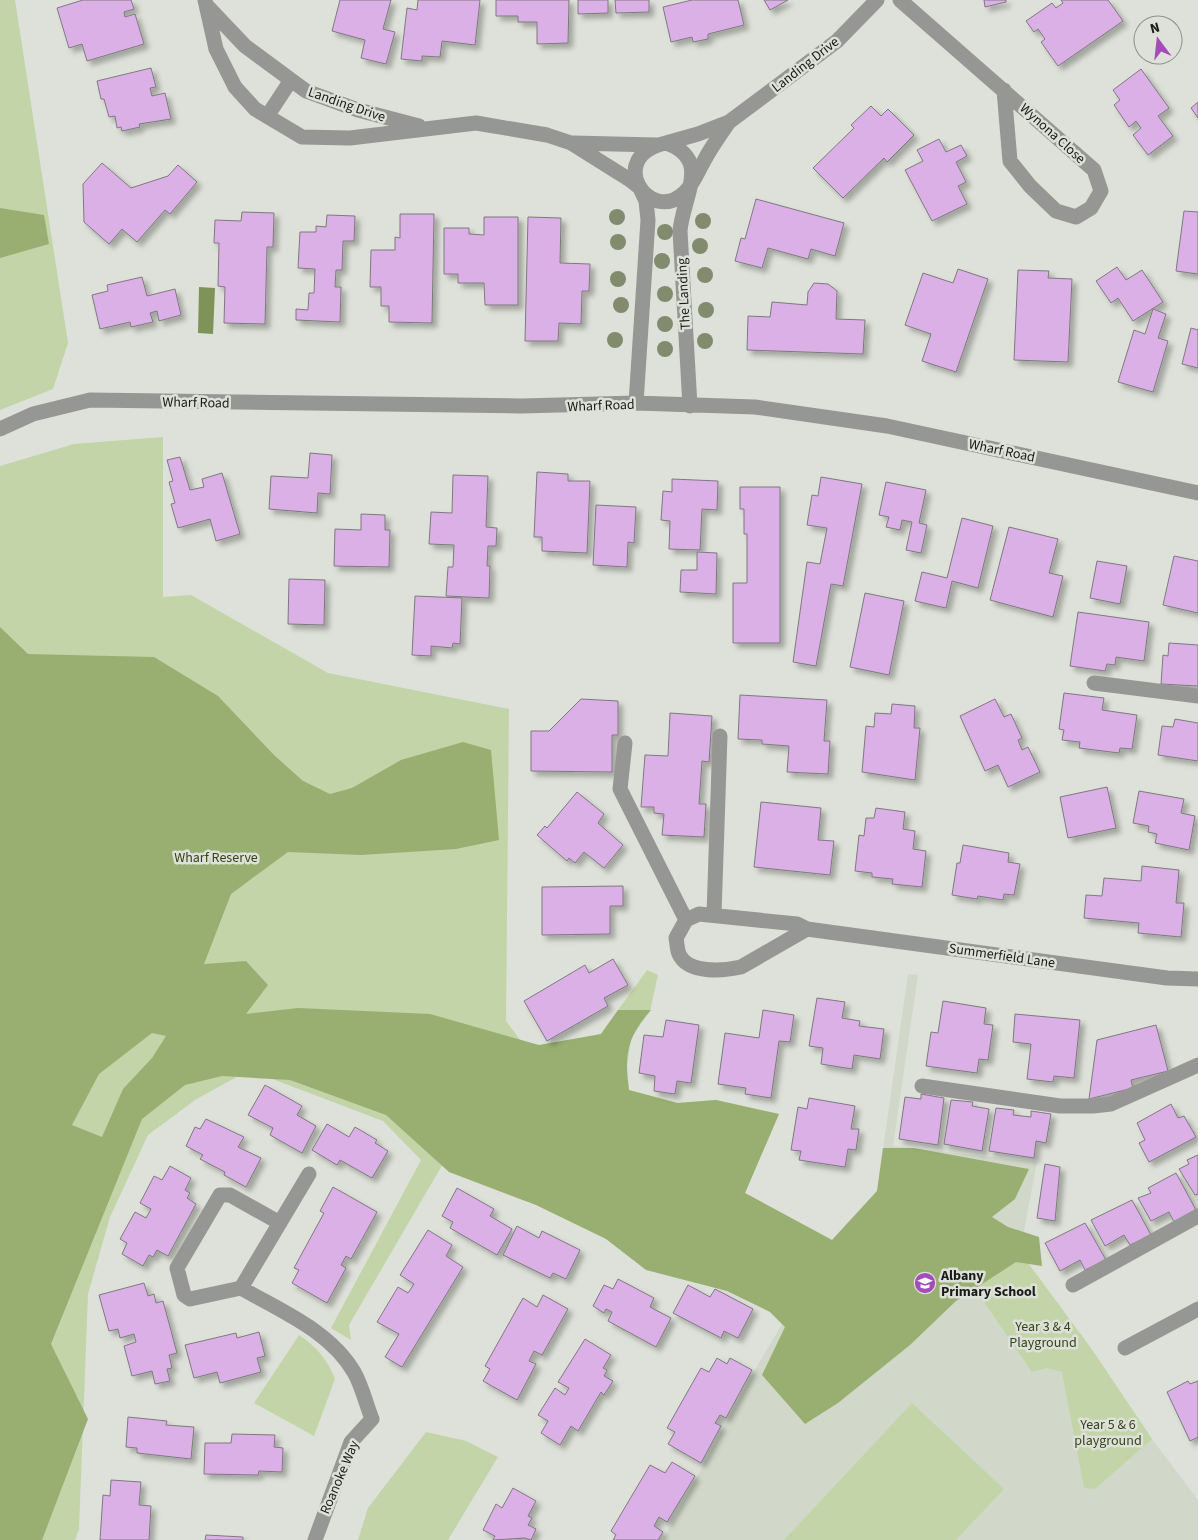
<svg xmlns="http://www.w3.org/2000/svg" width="1198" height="1540" viewBox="0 0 1198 1540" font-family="'Source Sans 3',sans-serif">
<defs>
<filter id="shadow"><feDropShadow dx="4.5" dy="4.5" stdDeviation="2.5" flood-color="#0004"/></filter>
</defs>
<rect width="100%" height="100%" fill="#dee1d9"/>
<!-- built -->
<path fill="#d2d8c9" d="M908 974 918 975 893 1146 1037 1162 1020 1252 1093 1351 1152 1439 1198 1500V1540H663L753 1373 832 1240 877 1191Z"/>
<!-- green -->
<path fill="#c3d4a8" d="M0 0H15L68 343 53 389 0 410Z
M163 437V597L191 595 328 673 509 709 506 1021 532 1056 566 1082 647 970 658 975 650 1011 631 1038 627 1066 629 1090 679 1103 716 1100 779 1114 745 1193 832 1240 444 1162 349 1325 351 1340 331 1328 421 1160 383 1121 249 1070 195 1100 148 1135 110 1217 88 1294 79 1529 75 1540H0V466L74 444Z
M1020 1252 1093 1351 1152 1439 1095 1489 1084 1488 1062 1372 1047 1368 1032 1372 975 1289Z
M299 1335C317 1347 327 1359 335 1379L314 1436 254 1403Z
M912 1403 1004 1489 956 1540H784Z
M426 1432 466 1441 498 1457 448 1540H358L368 1508Z"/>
<!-- forest -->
<path fill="#99af71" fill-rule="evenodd" d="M0 208 44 215 49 244 0 258Z
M0 627 28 654 154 657 218 696 274 755 303 781 330 794 352 788 401 760 463 742 491 750 499 840 456 849 361 855 288 852 231 894 204 964 246 961 268 985 246 1014 298 1008 430 1014 539 1045 601 1034 618 1010H651C627 1037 624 1055 629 1090L677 1103 716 1100 779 1114 745 1193 832 1240 877 1191 883 1148H914L1029 1169 1015 1199 992 1217 1008 1227 1039 1237 1042 1266 1016 1262 956 1301 910 1345 838 1403 805 1424 762 1375 785 1327 770 1312 727 1291 646 1270 606 1239 536 1205 449 1172 386 1115 290 1080 222 1076 185 1085 142 1119 51 1344 88 1419 42 1540H0ZM152 1033 166 1036 152 1058 123 1089 102 1137 72 1125 99 1074Z"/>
<!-- water -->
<path fill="#7f9358" d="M199 287 215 288 213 334 198 333Z"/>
<!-- building -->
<path fill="#dbb0e6" stroke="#7e797f" filter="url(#shadow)" d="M83 0H131L134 9 124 12 125 17 135 14 144 44 87 61 82 44 69 48 57 8Z
M340 0H391L383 29 395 32 386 64 361 58 365 40 332 31Z
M418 0H480L475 45 442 41 440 57 422 56V61L401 59 407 8 417 10Z
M496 0H569L568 43 537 44V22H518V16H496Z
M578 0H608V13L578 14Z
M615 0H649V12L616 13Z
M692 0H738L744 25 708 34V39L693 42 692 37 671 42 663 7Z
M764 0H788L770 10Z
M984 0H1006V2L985 7Z
M1061 0H1108L1123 21 1058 66 1041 42 1045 39 1038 29 1034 32 1026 21 1052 3 1056 8 1063 3Z
M151 68 156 87 150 88 152 96 165 93 171 119 139 124 140 127 122 131 121 127 117 128 115 116 109 117 104 99H101L97 81Z
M1141 69 1169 108 1158 116 1173 136 1148 155 1133 135 1141 128 1136 121 1129 127 1114 105 1120 100 1113 90Z
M1198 102V118L1191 108Z
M871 106 881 116 888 109 914 135 887 162 884 158 843 198 813 168 854 128 851 125Z
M939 139 946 152 961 145 967 156 956 162 966 182 958 186 967 204 932 221 905 170 923 161 917 150Z
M102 163 131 188 168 176 178 165 197 182 170 214 165 210 137 242 122 229 109 244 84 222 83 184Z
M756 199 844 223 835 256 811 249 808 259 768 248 762 268 735 261 741 238 745 239Z
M1184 211 1198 212V274L1176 271Z
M242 212 274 213 273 247H267L265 324 224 323 225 287 218 286 219 243H214L215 220 241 221Z
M400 214H434L432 323 389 322V306H381V287H370L371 250H395V237L400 238Z
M327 215 355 216 354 241H343L342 270H336L335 287H341L340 322 296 320V309L308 310 309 293H314L315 269 298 268 300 232H316V226L326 227Z
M484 217H518V305H485L484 283H458V274H444V228H469V234L484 235Z
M528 217 561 218 560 263 590 264 589 291H582L581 324 559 323 558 341H525Z
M1117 267 1126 280 1142 270 1163 302 1133 321 1118 298 1111 303 1096 281Z
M958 269 988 279 956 372 922 361 931 334 905 325 923 273 953 283Z
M1018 270 1049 271 1048 278 1072 279 1068 362 1014 360Z
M142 277 147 296 175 289 181 315 159 321 157 311 150 313 153 322 131 327 130 322 100 329 92 295 108 291 107 285Z
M814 283 828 284 837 291 836 319 865 320 863 354 747 350 748 316 770 317 772 302 807 305 808 292Z
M1153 309 1166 314 1158 338 1168 341 1153 392 1118 382 1134 330 1145 334Z
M1191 328 1198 330V368L1182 364Z
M310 453 332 455 330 494 318 493 317 513 269 509 271 476 308 478Z
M180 457 190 490 204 487 202 479 222 473 240 534 216 541 210 519 178 528 171 504 175 503 169 482 173 481 167 460Z
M537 472 568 474V481H590L587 553 542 551V537H534Z
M453 475 488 476 486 527 497 528 496 546H488L487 566H490L489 598 446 596 448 567H453L454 545 429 544 431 512 452 513Z
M821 477 862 484 843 586 831 584 816 666 793 662 807 562 820 564 827 528 807 525 812 495 818 496Z
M672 479 718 481 717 510 702 509 700 550 669 549 670 521 661 520 663 491 672 492Z
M886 482 926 490 919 523 927 525 921 553 906 550 912 522 902 520 900 530 886 527 889 517 879 515Z
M740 487H780V643H733V583H747V534H744V509H740Z
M596 505 636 507 634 543 628 542 627 567 593 565Z
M361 514 385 515V530H390L389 567 334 566 335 529 361 530Z
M962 518 993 526 978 588 952 581 946 608 915 601 922 572 947 578Z
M1009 527 1058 539 1049 573 1063 576 1053 617 990 600Z
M697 552 717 553 716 594 680 592 681 570H697Z
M1174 556 1198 561V613L1163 605Z
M1097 561 1127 566 1120 604 1090 598Z
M289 579 325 580 324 625 288 624Z
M865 593 904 601 889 675 850 667Z
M415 596 462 598 460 644 453 643 452 648 431 646V656L412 655Z
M1078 612 1149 622 1144 661 1116 657 1115 665 1107 664 1105 671 1070 666Z
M1169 643 1198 645V686L1161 684 1163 655 1168 656Z
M1064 693 1104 698 1102 710 1137 715 1132 749 1120 748 1119 753 1079 748 1080 742 1062 740 1064 730 1059 729Z
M740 695 827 700 824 741H830L828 774 787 772 789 746 762 744V740L738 739Z
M581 699 618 701V735H612V772L531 771V731H549Z
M995 699 1004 717 1011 714 1022 738 1018 740 1022 750 1028 747 1040 772 1008 787 998 765 985 771 960 716Z
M892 704 915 706 914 728H920L915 780 862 772 866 726 874 727 875 713 891 714Z
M670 713 712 716 709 762 702 761 699 804H706L704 837 662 835 664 814 654 813V807H641L645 755 668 756Z
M1175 719 1198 723V761L1158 755 1162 726 1173 727Z
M1107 787 1116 828 1068 838 1060 797Z
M1139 791 1184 799 1181 813 1195 816 1189 850 1155 843 1157 834 1148 832 1149 826 1133 823Z
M577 792 604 814 598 823 623 845 604 868 584 852 575 863 569 858 567 861 537 835 545 826 547 828Z
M761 802 821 808 818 840 834 841 830 875 754 867Z
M876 808 905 812 903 829 915 831 913 849 926 851 922 887 892 884 893 879 872 877V873L855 871 859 835 864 836 866 818H874Z
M963 845 1009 853 1008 862 1020 864 1014 895 1004 894 1003 900 978 896 977 899 952 895 957 863H960Z
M1142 866 1179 870 1176 903H1184L1181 937 1138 933 1139 923 1084 918 1086 895 1102 896 1104 878 1141 881Z
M623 886V906H610V934L542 935V887Z
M613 959 628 985 604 998 608 1006 547 1041 524 1001 585 965 589 973Z
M817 998 845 1002 842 1018 860 1021 859 1026 884 1029 880 1059 854 1055 852 1069 821 1064 823 1048 809 1046Z
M943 1001 986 1008 984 1024 993 1025 988 1060 979 1059 977 1073 926 1066 931 1032 938 1033Z
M763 1010 794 1015 790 1042 779 1041 771 1098 745 1094 746 1088 718 1084 725 1033 759 1038Z
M1015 1014 1080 1020 1074 1078 1054 1076 1053 1082 1027 1079 1031 1044 1013 1042Z
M666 1020 699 1025 691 1083 677 1081 675 1094 654 1091 655 1076 639 1073 644 1035 663 1037Z
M1156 1025 1168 1071 1131 1080 1133 1088 1089 1099 1097 1040Z
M265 1085 302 1106 297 1115 316 1126 302 1153 270 1135 273 1128 248 1115Z
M921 1094 944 1098 938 1145 899 1139 905 1097 921 1099Z
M809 1098 855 1106 851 1129H859L856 1150 848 1149 845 1167 799 1160 801 1151 791 1150 798 1107 807 1109Z
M951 1100 973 1102 972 1106 989 1109 982 1151 944 1144Z
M1171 1104 1178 1118 1184 1116 1196 1137 1149 1162 1139 1143 1145 1140 1137 1123Z
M996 1108 1014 1110 1013 1115 1031 1117V1111L1051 1114 1046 1143 1036 1141 1034 1158 989 1151Z
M206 1119 244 1137 238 1147 261 1158 246 1187 224 1175 225 1172 200 1159 203 1155 186 1146 195 1127 200 1129Z
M327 1124 349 1137 355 1127 377 1140 375 1143 388 1151 372 1178 340 1160 337 1165 312 1150Z
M1198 1155V1194L1195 1195 1179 1169 1189 1164 1187 1160Z
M1045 1164 1060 1167 1055 1221 1037 1218Z
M170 1166 191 1178 185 1190 190 1193 187 1198 196 1204 168 1256 157 1250 153 1257 149 1255 143 1266 122 1254 127 1243 120 1239 135 1212 146 1218 151 1209 140 1203 154 1176 162 1180Z
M1176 1173 1196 1210 1174 1222 1169 1212 1151 1221 1138 1198 1151 1193 1148 1188Z
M333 1187 377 1212 351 1259 346 1256 341 1265 346 1268 327 1303 292 1283 299 1270 294 1268 324 1213 320 1211Z
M457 1188 494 1209 490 1216 512 1229 497 1255 450 1228 453 1222 442 1216Z
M1132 1200 1151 1235 1130 1245 1124 1235 1105 1246 1091 1220Z
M1085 1223 1106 1260 1085 1270 1080 1260 1060 1271 1045 1243Z
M517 1226 539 1238 542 1231 580 1250 566 1279 553 1273 550 1278 503 1255Z
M428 1230 452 1245 446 1256 463 1267 402 1367 385 1357 399 1334 377 1322 398 1287 408 1293 414 1284 400 1275Z
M618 1279 654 1298 650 1307 671 1318 656 1347 608 1321 612 1312 606 1309 604 1313 593 1306 604 1285 613 1289Z
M144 1283 148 1296 154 1294 156 1303 163 1301 177 1353 169 1355 172 1368 167 1369 170 1381 155 1384 152 1371 132 1376 124 1346 136 1342 134 1334 120 1338 118 1329 109 1331 99 1295Z
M688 1285 710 1297 715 1289 753 1309 738 1338 724 1331 721 1338 673 1313Z
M543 1295 568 1309 542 1355 534 1351 529 1361 536 1364 517 1400 483 1381 490 1369 485 1366 523 1298 537 1307Z
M259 1332 265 1356 257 1358 261 1372 220 1383 217 1372 194 1378 185 1345 236 1333 237 1338Z
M585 1339 611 1355 603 1368 607 1370 604 1376 613 1381 604 1395 601 1392 578 1431 571 1426 560 1445 541 1433 548 1421 538 1415 555 1388 565 1395 569 1388 558 1382Z
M717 1358 727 1364 730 1358 752 1370 726 1418 720 1415 715 1423 721 1426 701 1463 668 1444 675 1432 667 1428 701 1368 709 1372Z
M1188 1381 1190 1384 1198 1381V1437L1190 1441 1167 1392Z
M128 1417 167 1421 166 1425 194 1427 191 1459 137 1453V1448L126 1447Z
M232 1434 275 1435 274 1447 283 1448 282 1472 259 1471 258 1475 204 1474 205 1443H231Z
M672 1462 695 1476 667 1522 659 1517 654 1526 663 1532 658 1540H613L616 1535 611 1531 650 1465 665 1473Z
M111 1480 141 1482 139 1505 151 1506 149 1540H100L103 1495 110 1496Z
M513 1488 536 1501 528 1516 532 1518 528 1525 536 1529 531 1540 525 1538 493 1540 495 1536 483 1530 496 1504 502 1508Z
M206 1535 243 1537V1540H205Z"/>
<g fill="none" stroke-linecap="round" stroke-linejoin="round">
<!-- minor -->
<path stroke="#969794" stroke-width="15" d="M205 0 216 49 235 87 255 109 302 137 350 138 476 123 547 135 571 143 630 180 640 188 646 201 648 220 636 403
M900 0 1094 170 1101 191 1091 208 1076 217 1056 211 1030 186 1010 161 1004 90
M208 7 245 46 306 91 358 110 419 126
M268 115 291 80
M573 143 656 145
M666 143 698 134 729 122 837 41 877 0
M690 406 680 231C683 196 712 159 666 143 604 156 649 226 684 193 693 185 698 171 704 161 711 147 720 135 729 122
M0 429 33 414 90 400 521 406 636 403 755 407 887 426 1198 493
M1094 683 1198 696
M625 743 620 789 686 920
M714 915 720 736
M807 929 741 967C723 971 688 974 679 954 677 949 677 943 676 938L686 920 699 914 797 924 807 929 1167 978 1198 979
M922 1086 1060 1106H1093L1111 1104 1198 1065
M309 1174 241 1288C281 1311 330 1331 354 1372 362 1386 366 1404 372 1419L351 1442 315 1540
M1073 1285 1198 1216
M241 1288 190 1299 184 1295 177 1268 220 1195H230L280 1223
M1125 1348 1198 1309"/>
</g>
<!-- trees -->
<g fill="#828b6e">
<circle cx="617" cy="217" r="8"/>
<circle cx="703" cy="221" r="8"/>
<circle cx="665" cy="232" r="8"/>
<circle cx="618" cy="242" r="8"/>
<circle cx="700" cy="246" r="8"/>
<circle cx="662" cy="261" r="8"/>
<circle cx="705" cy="275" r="8"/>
<circle cx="618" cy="279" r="8"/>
<circle cx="665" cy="294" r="8"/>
<circle cx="621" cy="305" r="8"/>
<circle cx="706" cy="310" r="8"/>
<circle cx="665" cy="324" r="8"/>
<circle cx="615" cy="340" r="8"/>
<circle cx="705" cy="341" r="8"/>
<circle cx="665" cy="349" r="8"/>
</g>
<!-- icons -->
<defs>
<g id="school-disc" transform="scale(1.125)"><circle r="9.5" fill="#a44dba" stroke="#dee1d9"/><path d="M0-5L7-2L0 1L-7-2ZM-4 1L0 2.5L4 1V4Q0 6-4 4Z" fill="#fff"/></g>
</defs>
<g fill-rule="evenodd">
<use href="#school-disc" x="925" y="1283"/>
</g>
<g text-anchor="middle" stroke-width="5" stroke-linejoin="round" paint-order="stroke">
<!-- street labels -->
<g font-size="14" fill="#191a18" stroke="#dee1d9">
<text transform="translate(805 64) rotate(-38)" y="5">Landing Drive</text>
<text transform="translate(347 104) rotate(19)" y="5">Landing Drive</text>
<text transform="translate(1053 133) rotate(42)" y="5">Wynona Close</text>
<text transform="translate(683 294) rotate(-93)" y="5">The Landing</text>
<text transform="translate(196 402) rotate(1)" y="5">Wharf Road</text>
<text transform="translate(601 405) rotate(-2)" y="5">Wharf Road</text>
<text transform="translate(1002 450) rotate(12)" y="5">Wharf Road</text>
<text transform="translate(1002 955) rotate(8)" y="5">Summerfield Lane</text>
<text transform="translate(339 1477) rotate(-67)" y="5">Roanoke Way</text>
</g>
<!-- park labels -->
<g font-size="14" fill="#364417" stroke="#dee1d9">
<text x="216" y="862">Wharf Reserve</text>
<text x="1043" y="1331">Year 3 &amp; 4<tspan x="1043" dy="16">Playground</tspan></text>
<text x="1108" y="1429">Year 5 &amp; 6<tspan x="1108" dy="16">playground</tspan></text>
</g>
<!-- poi labels -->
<g font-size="14" font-weight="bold" fill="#191a18" stroke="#dee1d9" text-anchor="start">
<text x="941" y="1280">Albany<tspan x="941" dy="16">Primary School</tspan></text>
</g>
</g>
<!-- north arrow -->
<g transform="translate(1158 40) rotate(345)"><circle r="24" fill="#dee1d9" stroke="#8f918c"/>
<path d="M0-4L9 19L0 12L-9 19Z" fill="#a44dba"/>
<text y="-8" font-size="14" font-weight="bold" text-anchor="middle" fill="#191a18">N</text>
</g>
</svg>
